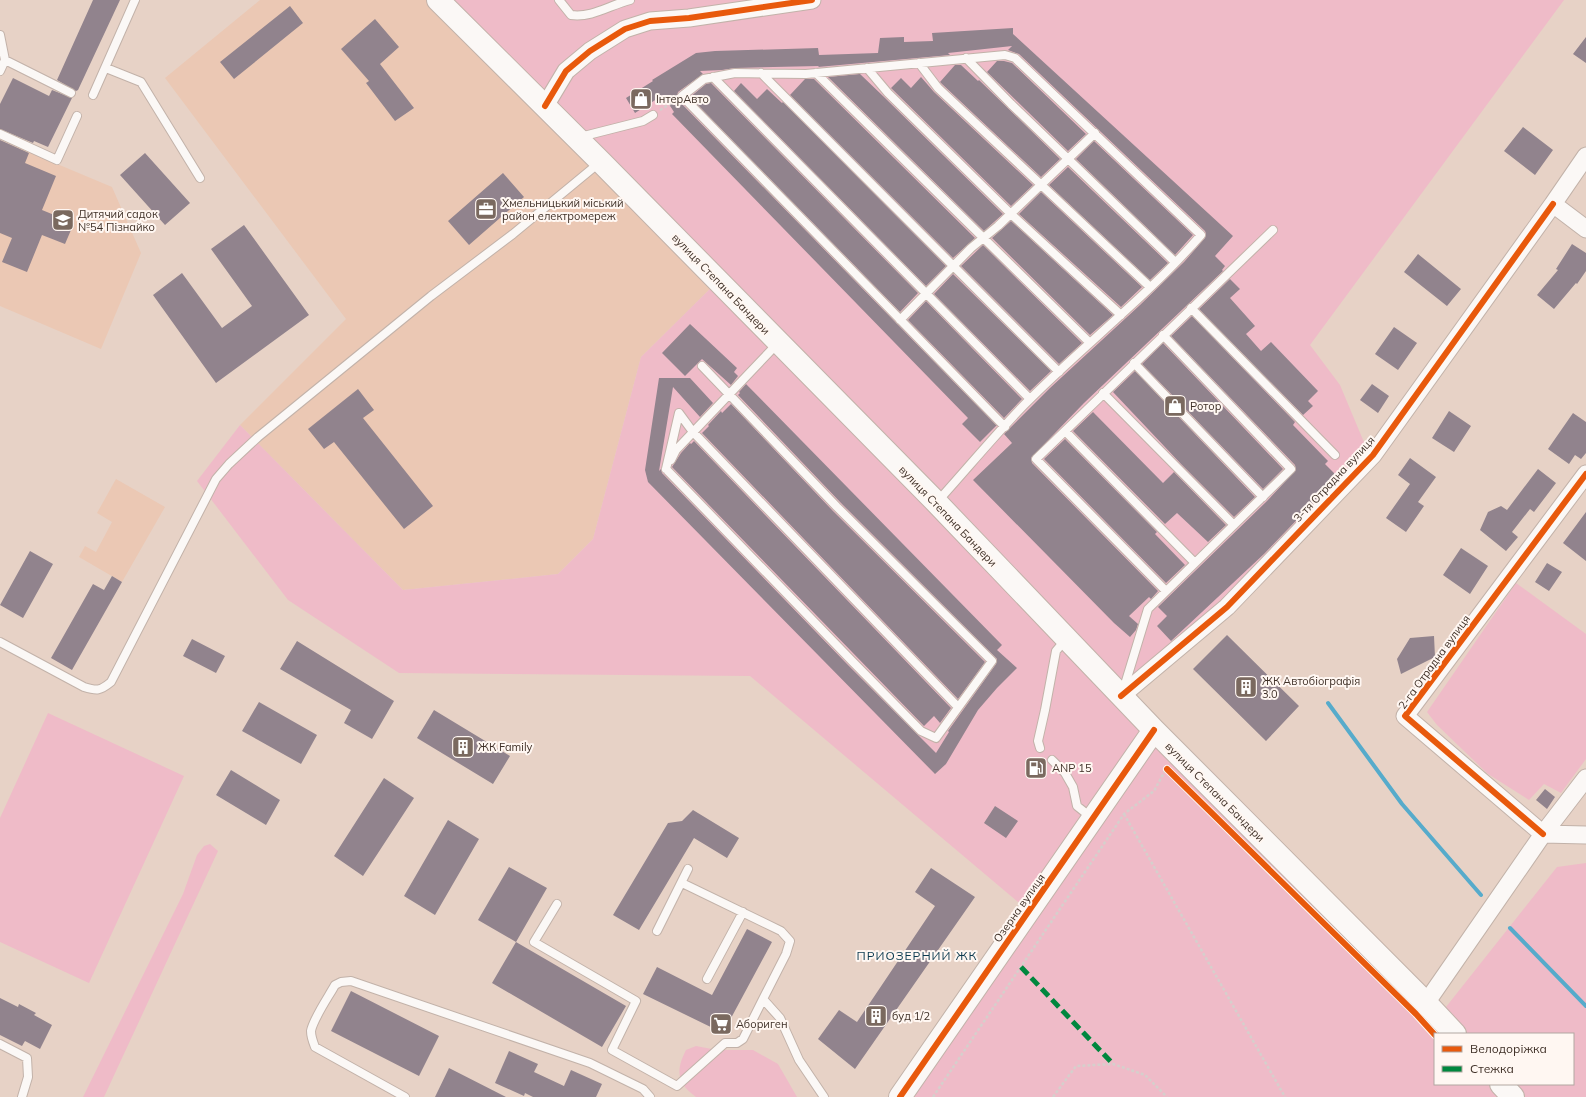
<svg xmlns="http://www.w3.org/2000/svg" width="1586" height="1097" viewBox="0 0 1586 1097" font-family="Mulish,sans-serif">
<rect width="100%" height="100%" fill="#e7d2c6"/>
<!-- built -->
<path fill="#ebc8b4" d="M260 0H432L716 283 641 357 593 539 558 574 403 590 240 425 346 319 165 78Z
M0 140 112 187 141 253 101 349 0 306Z
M116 479 165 507 122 582 79 557 85 546 96 552 112 522 97 513Z"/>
<!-- green -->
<path fill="#efbbc8" d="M447 0H1564L1310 345 1340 385 1366 447C1350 467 1334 489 1316 508 1256 573 1190 632 1122 688Z
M716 283 1146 731 1024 907 750 676 399 673 288 600 197 481 240 425 403 590 558 574 593 539 641 357Z
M1516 583 1586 634V759L1561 793 1544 784 1529 800 1488 774 1437 725 1427 712Z
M48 713 184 776 89 983 0 942V818Z
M1155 740 1446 1034H1435V1084H1493L1505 1097H907Z
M210 844 218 851 104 1097H83L183 894 197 855 204 846Z
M1586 863V1097H1522L1510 1084H1573V1034H1463L1442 1012 1557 867Z
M696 1046 717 1050H753L778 1064 797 1097H696C676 1083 676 1070 686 1050Z"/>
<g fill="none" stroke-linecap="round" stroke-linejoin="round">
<!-- stream -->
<path stroke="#56abcb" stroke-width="4" d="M1328 703 1402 804 1481 895
M1510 928 1586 1006"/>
</g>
<!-- building -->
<path fill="#91838d" d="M93 0H120L78 90 76 91 57 80Z
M290 6 303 23 234 79 220 62Z
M375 19 399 47 380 64 414 108 395 121 366 83 369 81 341 49Z
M1013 28V34L1233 236 1215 256 1225 266 1222 270 1223 271 1084 403 1031 458 1032 463 1158 591 1151 599 1149 597 1129 616 1138 624 1136 630 1130 637 1114 623 973 480 1012 443 1004 434 1050 388 1140 305 1184 262 1205 238 1206 234 1205 231 1019 54 1008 50 1012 46 948 53 950 55 818 67 819 66 735 68 722 70 700 71 703 74 678 92 677 97 678 100 997 426H996L980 442 962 424 968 418 672 114 674 112 663 95 635 113 626 98 653 81 652 80 696 53 715 51 818 48 819 55 878 53 880 38 904 37V42L933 41 932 33Z
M1586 37V63L1573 54Z
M997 61H1004L1012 63 1086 134 1068 151 987 72Z
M955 65H961L978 81 979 80 1060 159 1041 177 942 84 940 82Z
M860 74 883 96 1003 214 984 231 828 77Z
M921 77 934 92 1033 185 1011 206 891 88 901 78 911 88Z
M13 78 49 96 52 90 72 98 48 147 34 141 33 143 0 129V104Z
M805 79H814L975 238 953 258 790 95Z
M711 83 918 293 900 312 690 97 706 84Z
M741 83 757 99 767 89 782 103 783 102 946 266 926 286 734 91Z
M1523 127 1553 150 1535 175 1504 151Z
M0 140 29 153 25 163 56 176 42 210 74 223 65 244 42 235 27 272 2 262 12 238 0 233Z
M1094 141 1193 235 1175 255 1076 159Z
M145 153 190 203 165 225 120 175Z
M1068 167 1168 263 1150 280 1049 185Z
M503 173 524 197 469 245 448 221Z
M1041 192 1142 287 1121 307 1019 214Z
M1011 221 1113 315 1090 335 992 238Z
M244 225 309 315 216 383 153 295 182 273 222 328 252 306 211 249Z
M1572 244 1586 253V271L1577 284 1576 283 1554 309 1537 295 1558 270 1556 269Z
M983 245 1082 343 1059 364 961 266Z
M1418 254 1461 289 1447 306 1404 272Z
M953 274 1051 371 1030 391 934 294Z
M1230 279 1240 289 1230 298 1255 326 1246 334 1261 351 1271 342 1318 391 1308 401 1313 406 1303 415 1199 309Z
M926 301 1022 399 1004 418 908 320Z
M1192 316 1295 422 1293 425 1328 461 1325 464 1338 477 1264 554 1171 641 1157 626 1167 616 1158 607 1267 501 1296 470 1295 465 1171 336Z
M690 324 737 368 734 372 738 376 731 385 702 359 685 376 662 353Z
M1394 327 1417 343 1398 370 1375 354Z
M1163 343 1283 469 1263 489 1142 364Z
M1135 371 1255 497 1234 517 1181 464 1113 392Z
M659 378H690L713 403 700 417 673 387 659 471 661 469 662 473 848 665 936 753 949 732 948 731 996 664 997 659 841 503 738 395 740 393 739 392 746 384 1002 645 997 650 1017 668 997 688 978 710 946 764 935 774 648 482 645 470Z
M1372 384 1389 396 1378 413 1360 400Z
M358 389 374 410 363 418 433 506 404 529 334 442 324 449 308 429Z
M731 404 833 511 985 662 958 699 702 433 709 426 708 425 721 411 722 413Z
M1449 411 1471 426 1454 452 1432 438Z
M1093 412 1163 483 1174 472 1226 525 1208 542 1177 513 1165 524 1073 431Z
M1573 413 1586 422V453L1581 459 1575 455 1569 464 1548 449Z
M1065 439 1157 532 1155 534 1185 565 1166 583 1044 459Z
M694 441 951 708 940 723 934 716 924 726 672 467 681 453 690 443 691 444Z
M1410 458 1436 477 1418 502 1424 506 1406 532 1386 518 1410 484 1398 475Z
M1538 469 1556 483 1534 512 1530 509 1512 532 1518 537 1506 551 1480 530 1488 512 1501 506 1507 510Z
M1586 512V561L1563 543Z
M1461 548 1488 566 1470 594 1443 575Z
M30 551 53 564 23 618 0 605Z
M1547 563 1562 572 1549 591 1535 582Z
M112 576 122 582 72 670 51 658 93 584 104 590Z
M1227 635 1299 706 1266 741 1193 669Z
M1434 636 1435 657 1401 674 1397 659 1410 638Z
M192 639 225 656 216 673 183 656Z
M297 641 394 701 372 739 344 723 351 710 280 669Z
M259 702 317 735 301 764 242 731Z
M434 710 510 756 493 784 417 738Z
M231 770 280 800 266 825 216 795Z
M384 778 414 798 363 876 334 856Z
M1545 789 1555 797 1547 809 1536 800Z
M995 806 1018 821 1006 838 984 823Z
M693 810 739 838 727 858 694 838 639 930 613 915 668 823 682 821Z
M448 820 479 839 435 915 404 896Z
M509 867 547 888 516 942 478 920Z
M931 868 975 897 855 1069 818 1039 839 1010 857 1022 935 906 915 892Z
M747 929 772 942 723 1033 643 994 657 967 712 995Z
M516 942 626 1006 602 1047 492 983Z
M351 991 439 1036 419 1076 331 1031Z
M0 998 18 1007 19 1004 36 1013 34 1015 52 1025 40 1049 25 1041 22 1046 0 1035Z
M509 1051 538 1064 534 1072 564 1086 571 1070 602 1084 596 1097H533L525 1093 524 1096 495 1083Z
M449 1068 506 1097H435Z"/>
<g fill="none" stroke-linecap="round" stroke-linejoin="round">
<!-- lane casing -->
<g stroke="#c2b2a9" stroke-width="10">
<path id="lane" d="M559 0 571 15C592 18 610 5 630 0
M0 35 5 60 0 71
M966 58 1011 104 1175 262
M5 60 71 93
M919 63 938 88 1150 287
M106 68 141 82 200 178
M867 68 888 93 1011 214 1121 315
M761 73 1059 372
M816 73 1090 343
M713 77 1030 399
M93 95 135 0
M0 134 57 160 77 116
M580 137 643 121 653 115
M1191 308 1335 455
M900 320 971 248 998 226 1095 133
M1134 363 1263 497
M1103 393 1234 525
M1065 431 1195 563
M671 460 676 450 778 343
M666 469 852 661 921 731 936 738 992 661 837 507 702 366
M666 469 679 413 693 432 958 707
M937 502C966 470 994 436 1024 405 1081 347 1147 297 1201 235L1015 58 1005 55 806 74 735 73 704 79 682 96 1005 427
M1166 591 1036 459 1273 230
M0 642 84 687C97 691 100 691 111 682L216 479 229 464 258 437 431 296 513 234 599 163
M1123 691 1148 609 1291 469 1163 335
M1040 748 1038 741 1045 710 1056 651 1066 639
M1052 760 1065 773 1073 787 1077 806 1092 818
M682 883 781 931 790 941 786 954 763 999 780 1018 799 1060 824 1097
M557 904 534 942 636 1001 612 1050 677 1086 725 1043H737L743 1039 763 999
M657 931 688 869
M707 979 743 912
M0 1044 27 1058 28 1077 22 1097
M405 1097 315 1047C313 1042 311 1037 311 1031 313 1019 329 996 335 985L341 982 351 981 590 1063 643 1089 650 1097"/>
</g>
<!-- street casing -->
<g stroke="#c2b2a9" stroke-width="19">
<path id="street" d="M545 106 566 71 590 51 625 29 650 21 689 18 812 0
M1586 156 1553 204 1586 229
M1121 696 1227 607 1373 455 1553 204
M1543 834 1405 716 1586 474
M1543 834 1586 835
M1426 1003 1543 834 1586 778"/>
</g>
<!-- secondary casing -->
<g stroke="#c2b2a9" stroke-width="24">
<path id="secondary" d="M438 0 601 162 936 502 1154 730 1426 1003 1455 1034
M1501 1084 1513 1097
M900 1097 1154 730"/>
</g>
<!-- path -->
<path stroke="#d6cfcc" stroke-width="2.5" stroke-dasharray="3 2" stroke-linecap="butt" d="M660 110 675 101
M1124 814 1285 1097
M933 1097 1124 814 1154 791 1166 769
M1053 1097 1076 1066 1113 1064 1145 1075 1167 1097"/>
<!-- lane -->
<use href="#lane" stroke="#fbf8f6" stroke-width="8"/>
<!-- street -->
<use href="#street" stroke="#fbf8f6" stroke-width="17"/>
<!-- secondary -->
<use href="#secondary" stroke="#fbf8f6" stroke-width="22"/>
<!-- quiet -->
<path stroke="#00873e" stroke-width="5" stroke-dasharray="10 5" stroke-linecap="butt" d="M1021 967 1113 1064"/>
<!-- cycleway casing -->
<g stroke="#fff7f2" stroke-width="8">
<path id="cycleway" d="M545 106 566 71 590 51 625 29 650 21 689 18 812 0
M1121 696 1227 607 1373 455 1553 204
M1167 769 1416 1014 1435 1035
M1543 834 1405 716 1586 474
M900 1097 1154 730"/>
</g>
<!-- cycleway -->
<use href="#cycleway" stroke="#e8590c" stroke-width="6"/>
</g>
<!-- icons -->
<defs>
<g id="shop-square" transform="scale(1.15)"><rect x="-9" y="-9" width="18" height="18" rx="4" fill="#7a695f" stroke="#fff7f2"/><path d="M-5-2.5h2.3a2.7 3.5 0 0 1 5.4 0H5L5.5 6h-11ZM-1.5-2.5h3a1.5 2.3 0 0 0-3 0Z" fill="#fff"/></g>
<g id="office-square" transform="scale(1.15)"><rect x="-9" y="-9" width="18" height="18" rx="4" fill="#7a695f" stroke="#fff7f2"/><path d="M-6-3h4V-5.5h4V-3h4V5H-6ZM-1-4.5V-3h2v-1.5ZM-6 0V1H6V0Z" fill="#fff"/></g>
<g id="school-square" transform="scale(1.15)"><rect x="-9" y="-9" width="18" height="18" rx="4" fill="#7a695f" stroke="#fff7f2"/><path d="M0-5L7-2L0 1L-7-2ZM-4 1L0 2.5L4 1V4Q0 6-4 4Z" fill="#fff"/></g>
<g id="building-square" transform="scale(1.15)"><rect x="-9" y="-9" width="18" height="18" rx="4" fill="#7a695f" stroke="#fff7f2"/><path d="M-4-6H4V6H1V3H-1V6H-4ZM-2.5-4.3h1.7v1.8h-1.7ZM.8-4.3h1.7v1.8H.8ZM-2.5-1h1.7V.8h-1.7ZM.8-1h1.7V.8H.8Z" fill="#fff"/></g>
<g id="fuel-square" transform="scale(1.15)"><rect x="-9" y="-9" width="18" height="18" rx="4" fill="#7a695f" stroke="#fff7f2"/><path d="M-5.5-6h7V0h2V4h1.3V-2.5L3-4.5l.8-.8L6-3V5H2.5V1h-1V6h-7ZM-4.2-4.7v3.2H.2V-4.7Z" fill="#fff"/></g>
<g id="supermarket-square" transform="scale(1.15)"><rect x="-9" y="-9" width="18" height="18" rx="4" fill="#7a695f" stroke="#fff7f2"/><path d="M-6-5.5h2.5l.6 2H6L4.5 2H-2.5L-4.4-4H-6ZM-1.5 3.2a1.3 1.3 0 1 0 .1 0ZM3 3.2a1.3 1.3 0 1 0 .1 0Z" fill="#fff"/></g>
</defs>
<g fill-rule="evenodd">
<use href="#shop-square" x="641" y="99"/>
<use href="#office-square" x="486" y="209"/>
<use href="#school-square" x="63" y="220"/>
<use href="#shop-square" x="1175" y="406"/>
<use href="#building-square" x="1246" y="687"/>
<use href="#building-square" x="463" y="747"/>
<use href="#fuel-square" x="1036" y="768"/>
<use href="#building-square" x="876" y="1016"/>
<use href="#supermarket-square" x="721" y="1024"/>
</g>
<g text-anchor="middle" stroke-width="4" stroke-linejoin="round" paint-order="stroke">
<!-- poi labels -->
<g font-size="11" fill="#3f3027" stroke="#fff7f2" text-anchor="start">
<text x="656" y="103">ІнтерАвто</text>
<text x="502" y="207">Хмельницький міський<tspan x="502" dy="13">район електромереж</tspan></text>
<text x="78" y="218">Дитячий садок<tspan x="78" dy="13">№54 Пізнайко</tspan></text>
<text x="1190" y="410">Ротор</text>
<text x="1262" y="685">ЖК Автобіографія<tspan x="1262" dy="13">3.0</tspan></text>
<text x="478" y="751">ЖК Family</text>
<text x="1052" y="772">ANP 15</text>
<text x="892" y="1020">буд 1/2</text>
<text x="736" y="1028">Абориген</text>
</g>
<!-- street labels -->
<g font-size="11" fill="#3f3027" stroke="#fff7f2">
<text transform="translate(721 284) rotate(46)" y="4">вулиця Степана Бандери</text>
<text transform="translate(1334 479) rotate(-47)" y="4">3-тя Отрадна вулиця</text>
<text transform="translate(948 516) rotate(46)" y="4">вулиця Степана Бандери</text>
<text transform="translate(1434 662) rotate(-54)" y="4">2-га Отрадна вулиця</text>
<text transform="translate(1215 792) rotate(45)" y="4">вулиця Степана Бандери</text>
<text transform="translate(1019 908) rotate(-55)" y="4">Озерна вулиця</text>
</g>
<!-- neighbourhood labels -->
<g font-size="12" letter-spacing="1" fill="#0a394e" stroke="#fff7f2">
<text x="917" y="960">ПРИОЗЕРНИЙ ЖК</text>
</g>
</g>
<!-- legend -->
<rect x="1434" y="1033" width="140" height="52" fill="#fff7f2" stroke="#b2a7a1"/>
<rect x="1442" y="1046" width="20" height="6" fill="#e8590c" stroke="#b2a7a1"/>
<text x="1470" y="1053" font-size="12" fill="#3f3027">Велодоріжка</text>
<rect x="1442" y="1066" width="20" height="6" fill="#00873e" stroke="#b2a7a1"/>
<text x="1470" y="1073" font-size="12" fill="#3f3027">Стежка</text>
</svg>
